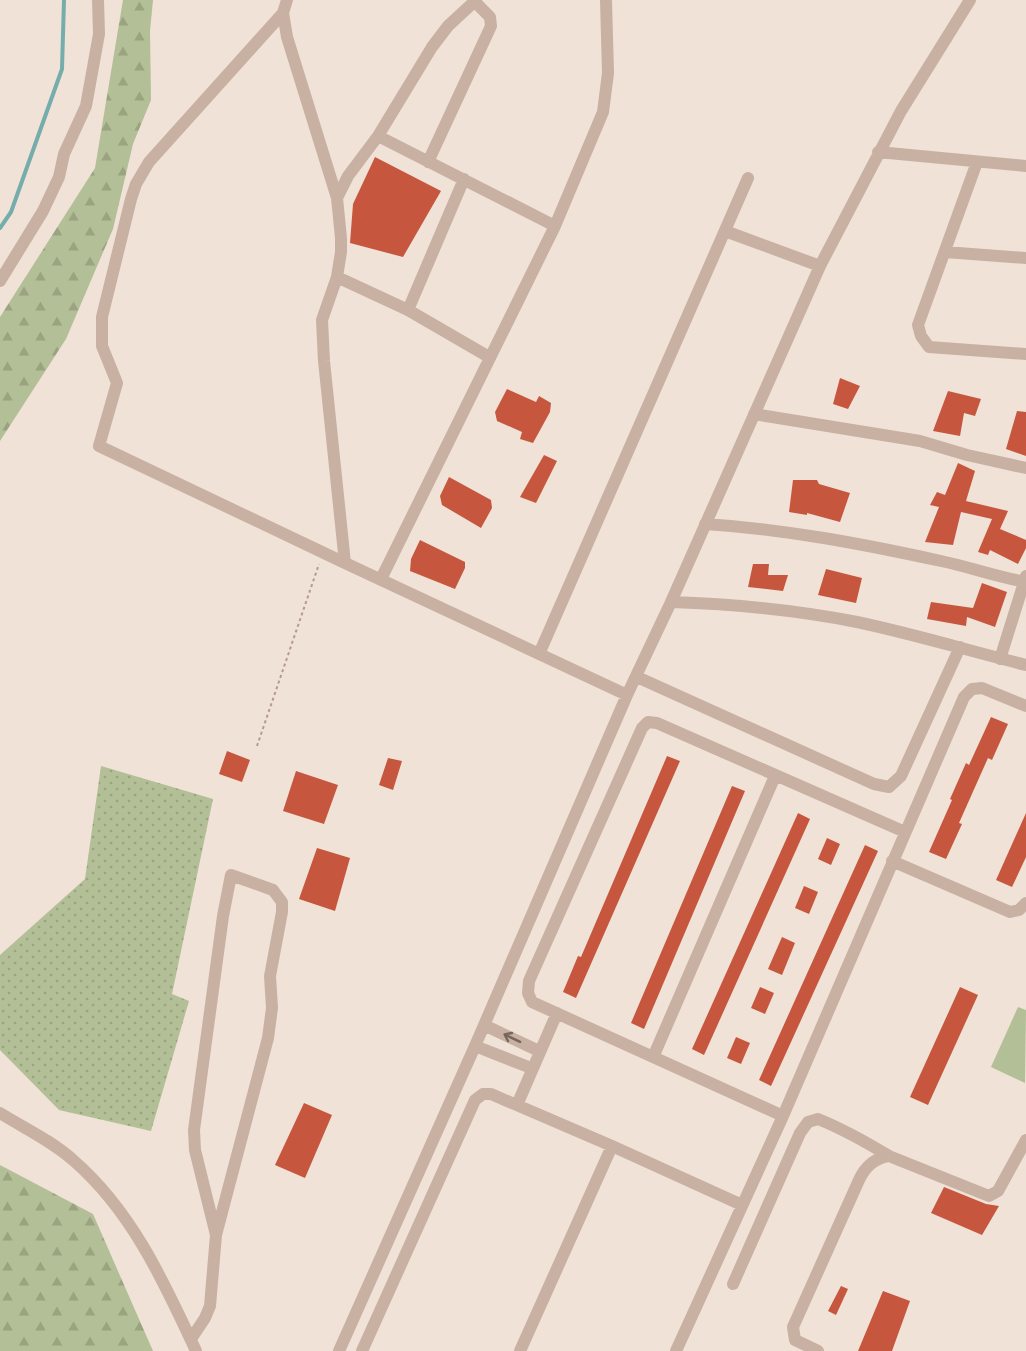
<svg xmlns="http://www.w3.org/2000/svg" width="1026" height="1351" viewBox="0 0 1026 1351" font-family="Poppins,sans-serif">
<defs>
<pattern id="grass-dots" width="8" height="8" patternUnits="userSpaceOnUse" patternTransform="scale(1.5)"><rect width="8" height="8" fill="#b3bf96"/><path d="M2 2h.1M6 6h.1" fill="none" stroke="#9aa481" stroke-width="1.8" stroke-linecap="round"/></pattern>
<pattern id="forest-firs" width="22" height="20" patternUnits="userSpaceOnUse" patternTransform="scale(1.5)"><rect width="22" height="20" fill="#b3bf96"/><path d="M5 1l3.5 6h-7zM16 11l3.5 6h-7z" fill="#9aa481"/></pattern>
</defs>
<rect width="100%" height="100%" fill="#f0e2d6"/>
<!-- grass -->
<path fill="url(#grass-dots)" d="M101 766 213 799 172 994 189 1001 151 1131 59 1110 0 1050V955L85 879Z"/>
<!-- forest -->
<path fill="url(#forest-firs)" d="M123 0H153L150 31 151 100 133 144 113 229 66 339 0 441V317L95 168Z
M0 1165 93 1214 153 1351H0Z"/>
<!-- garden -->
<path fill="#b3bf96" d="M1018 1007 1026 1010 1025 1083 991 1067Z"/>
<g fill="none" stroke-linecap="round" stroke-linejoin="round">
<!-- stream -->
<path stroke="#75adac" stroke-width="4" d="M0 228 11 212 62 69 64 0"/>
</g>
<!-- building -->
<path fill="#c6573e" d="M375 157 441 191 403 257 350 243 353 204Z
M840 378 860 386 848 409 833 404Z
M507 389 536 402 539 396 551 403 550 412 533 443 520 439 522 432 497 421 495 412Z
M948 391 981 399 975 416 964 413 960 436 933 431Z
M1017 411 1026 412V456L1006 449Z
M544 455 557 461 536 503 520 497Z
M958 463 975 471 966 501 1008 511 1000 529 1026 540V548L1018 564 990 550 988 555 978 552 992 519 961 512 953 545 925 542 939 507 930 505 937 492 945 495Z
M449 477 491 500 492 508 481 528 442 505 440 496Z
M793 480H817L819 484 850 493 840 522 807 513V515L789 512Z
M420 540 465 562V568L455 589 410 571 411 559Z
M753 564H769L768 575H788L783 591 748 587Z
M826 569 862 578 856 603 818 595Z
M982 583 1007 592 995 627 967 617 966 626 927 619 931 602 973 608Z
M991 717 1008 724 992 760 988 758 959 823 962 824 946 859 929 852 952 800 950 799 966 763 969 765Z
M227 751 250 760 242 782 219 774Z
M667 756 680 761 576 998 563 992 578 956 581 957Z
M388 758 402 761 393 790 379 785Z
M296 771 338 785 324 824 283 811Z
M732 786 745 791 644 1029 631 1023Z
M798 813 810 819 704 1055 692 1049Z
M1026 813V857L1012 887 996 880Z
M827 838 840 844 831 865 818 859Z
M865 845 878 851 771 1086 759 1080Z
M317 848 350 858 335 911 299 899Z
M804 886 818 892 809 914 795 908Z
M782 937 795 943 782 975 768 969Z
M760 987 774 993 765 1014 751 1008Z
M960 987 978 995 928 1105 910 1097Z
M736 1037 750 1043 741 1064 727 1058Z
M304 1103 332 1115 305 1178 275 1165Z
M944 1187 986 1204 999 1206 982 1235 931 1213Z
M841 1286 848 1289 836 1315 828 1311Z
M883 1291 910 1301 892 1351H858Z"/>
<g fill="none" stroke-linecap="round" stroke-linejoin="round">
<!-- path -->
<path stroke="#b49b8c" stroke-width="2" stroke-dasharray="3 3" stroke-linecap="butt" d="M257 746 319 564"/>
<!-- minor -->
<path stroke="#c8b1a2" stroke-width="12" d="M287 0 283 13 287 37 337 198 341 238V252L337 277 322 320 324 361 345 563 627 695
M283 13 149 162 136 184 131 199 102 317V346L117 383 99 446 345 563
M378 136 555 226
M878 152 1026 166
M428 162 491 26 490 17 474 1
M977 162 918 325 921 336 929 347 1026 354
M337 198 348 176 378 136 432 47 448 26 476 0
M725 231 820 266
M945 252 1026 258
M337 277 408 310 489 357
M0 281 43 211 59 177 64 154 86 106 99 34 98 0
M408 310 464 179
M754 414 920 441 967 455 1026 468
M705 524C785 529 863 544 941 561 970 567 997 577 1026 582
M381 579 555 226 603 112 608 73 606 0
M671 602C733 604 796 610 857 622 914 634 970 651 1026 665
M539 654 748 178
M1000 659 1026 576
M637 677 874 784 889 787 901 776 960 647
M892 861 1010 912 1019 910 1026 903
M484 1025 539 1051
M475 1046 531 1068
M654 1055 775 776
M517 1105 557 1013
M0 1113C24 1128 52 1141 73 1160 132 1211 164 1282 196 1351
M783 1116 532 1002 528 993 529 981 642 728 648 722 657 723 905 832
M733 1284 800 1133 808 1122 818 1119C843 1129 866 1142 889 1156
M191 1339 205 1318 210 1306 216 1235 268 1038 272 1008 270 976 282 912V902L273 890 231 875 223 916 194 1130 195 1150 216 1235
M339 1351 475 1046 627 695 671 602 820 266 901 111 970 0
M362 1351 475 1100 483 1094H491L612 1146 742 1205
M520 1351 612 1146
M676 1351 783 1116 964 697 972 689 982 688 1026 706
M818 1351 795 1340 793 1327 859 1180C865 1167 874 1158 889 1156L989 1196 998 1191 1026 1140"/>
</g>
<!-- one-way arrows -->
<defs><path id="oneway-shaft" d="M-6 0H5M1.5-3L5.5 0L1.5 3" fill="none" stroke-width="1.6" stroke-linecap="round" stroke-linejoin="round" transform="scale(1.5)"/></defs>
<use stroke="#76665d" href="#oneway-shaft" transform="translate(512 1038) rotate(-154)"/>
</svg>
